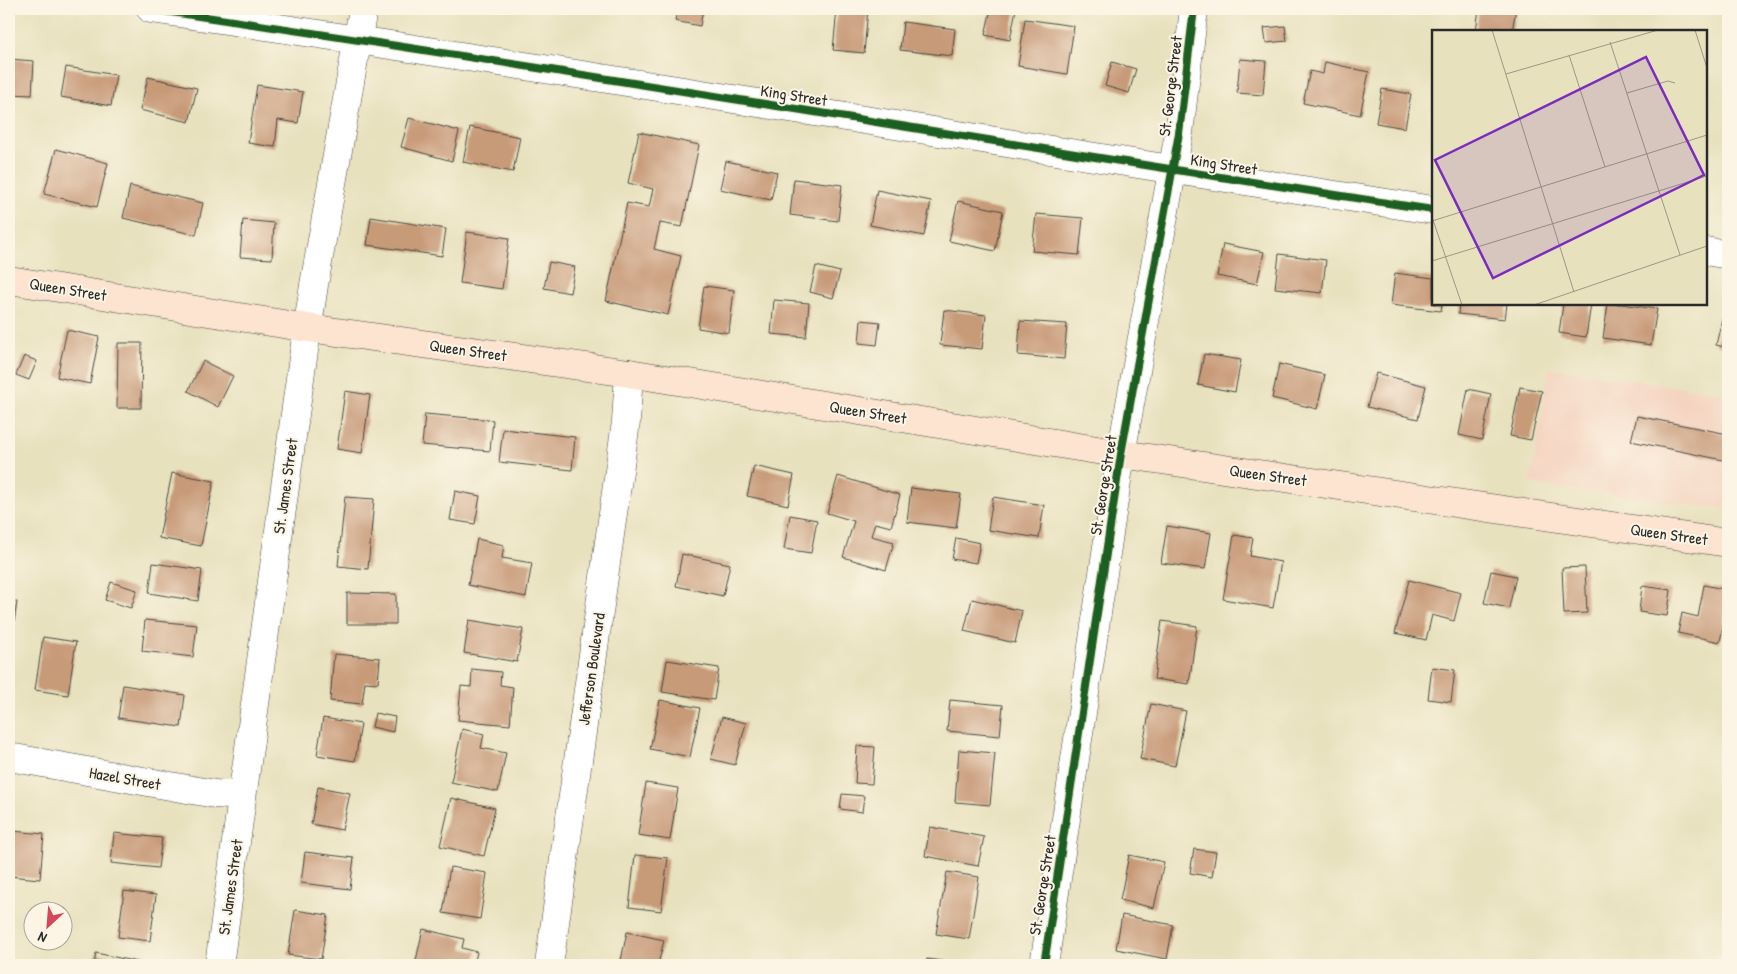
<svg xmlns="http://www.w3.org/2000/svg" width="1737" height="974" viewBox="0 0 1737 974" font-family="'Patrick Hand',sans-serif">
<rect width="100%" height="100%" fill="#fcf5e5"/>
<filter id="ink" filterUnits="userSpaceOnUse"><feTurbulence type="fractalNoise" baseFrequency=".02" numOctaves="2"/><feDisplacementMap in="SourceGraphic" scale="10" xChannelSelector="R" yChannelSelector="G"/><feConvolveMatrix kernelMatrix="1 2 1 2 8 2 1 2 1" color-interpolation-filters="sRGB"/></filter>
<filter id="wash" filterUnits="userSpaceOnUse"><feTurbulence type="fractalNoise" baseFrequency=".0096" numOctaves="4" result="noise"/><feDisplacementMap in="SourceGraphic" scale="20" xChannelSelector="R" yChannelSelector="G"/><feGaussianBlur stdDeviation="1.12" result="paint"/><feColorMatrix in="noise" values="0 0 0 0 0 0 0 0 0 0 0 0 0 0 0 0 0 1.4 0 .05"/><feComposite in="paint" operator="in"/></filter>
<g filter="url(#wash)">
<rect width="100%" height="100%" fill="#e8e1be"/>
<!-- built -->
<path fill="#f4d3c0" d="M1549 368 1728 394V509L1530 484Z"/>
<g id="blocks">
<!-- building -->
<path fill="#c79a78" d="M677 9H703L700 26 675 21Z
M837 9H868L864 53 833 50Z
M991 9H1016L1010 40 985 35Z
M1479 9H1516L1512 31H1476Z
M1025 19 1074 26 1067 74 1018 66Z
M903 22 955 29 952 56 900 50Z
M1285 26 1287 41 1266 43 1264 28Z
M9 59 34 61 32 95 9 94Z
M1240 59 1266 61 1263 95 1237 93Z
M1112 62 1136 69 1129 93 1105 86Z
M1325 62 1369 72 1360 115 1303 103 1310 71 1323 74Z
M66 67 116 75 111 106 61 97Z
M148 77 197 88 189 122 140 110Z
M257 85 303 92 298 123 278 120 275 147 248 143Z
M1382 89 1411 94 1405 128 1376 123Z
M409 118 459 131 452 161 401 147Z
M470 127 520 137 513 172 463 162Z
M639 132 699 145 682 227 660 223 654 249 681 256 668 315 606 301 627 203 649 207 653 189 628 183Z
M56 149 108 163 97 207 44 194Z
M726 161 777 172 771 200 720 189Z
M794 179 842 185 838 221 790 215Z
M130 186 203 203 196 235 123 218Z
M877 190 931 201 924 236 870 225Z
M958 201 1003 211 995 251 949 241Z
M1036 214 1083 218 1079 255 1032 251Z
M371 217 446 229 442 256 367 245Z
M243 220 274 223 272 259 240 257Z
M467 232 509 238 502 289 460 283Z
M1223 244 1264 252 1257 284 1217 276Z
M1279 254 1326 260 1322 293 1275 288Z
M549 262 575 267 570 293 544 288Z
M816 266 840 272 833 298 810 292Z
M1395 273 1433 278V304H1442L1441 311 1391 305Z
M704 286 734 290 729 333 698 328Z
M774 300 809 303 806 337 771 334Z
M1459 304H1507L1505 319 1458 314Z
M1563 304H1591L1586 337 1559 333Z
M1608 304H1621L1657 309 1651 345 1603 338Z
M944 310 986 315 982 349 940 345Z
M1724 310 1728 311V348L1716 345Z
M861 320 880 322 877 345 859 343Z
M1020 321 1067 324 1064 359 1018 355Z
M67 330 99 337 90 384 57 377Z
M118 343H142L141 408H117Z
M1204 354 1241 360 1235 392 1198 385Z
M24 356 37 361 29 380 16 375Z
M203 361 233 376 218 407 188 391Z
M1279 364 1325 375 1317 409 1272 398Z
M1376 373 1426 386 1418 419 1367 407Z
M1520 387 1542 391 1531 440 1510 436Z
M1468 389 1491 394 1482 440 1459 435Z
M345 391 370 395 362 453 337 449Z
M425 414 493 420 490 451 422 445Z
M1637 416 1728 434V461L1631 441Z
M503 429 575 437 572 470 499 462Z
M754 466 794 475 788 505 747 496Z
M172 473 214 481 201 546 159 538Z
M838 476 900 495 891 527 875 523 871 536 894 542 886 570 843 557 854 521 827 513Z
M911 488 961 494 956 528 907 522Z
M455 491 480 496 475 524 450 520Z
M345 497 374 499 368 569 338 566Z
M993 497 1044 505 1039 538 988 530Z
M790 515 817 520 811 553 784 549Z
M1167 526 1211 533 1205 569 1161 563Z
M1234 535 1253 538 1250 556 1281 562 1273 608 1223 599Z
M956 538 980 543 976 563 952 559Z
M477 539 504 545 502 558 532 563 526 597 468 585Z
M682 554 730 564 723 596 676 586Z
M153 563 202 570 198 601 149 593Z
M1585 567 1587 613 1564 614 1562 568Z
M1491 571 1516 576 1509 608 1484 603Z
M1409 580 1461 593 1454 621 1432 615 1426 640 1395 633Z
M111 582 137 590 131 608 105 600Z
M1704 585 1728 590V599L1720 642 1678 633 1682 613 1698 617Z
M1642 586 1671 590 1667 616 1639 612Z
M347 593 396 594V624H347Z
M972 599 1022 611 1015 643 964 631Z
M9 600 17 602 10 647H9Z
M145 620 197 625 193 657 142 651Z
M469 620 523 629 517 662 464 653Z
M1162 621 1197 626 1189 684 1154 679Z
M43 637 76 642 68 695 35 690Z
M334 654 380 658 378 683 365 682 362 704 330 701Z
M667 660 719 668 714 700 662 692Z
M1432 667 1455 670 1451 702 1428 699Z
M472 669 501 672 500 685 513 687 510 725 458 720 461 686 471 687Z
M123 685 185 695 181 727 118 718Z
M660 700 700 708 690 757 650 749Z
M950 700 1003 705 1000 736 947 731Z
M1151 704 1186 711 1175 766 1140 759Z
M375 713 395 717 393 732 372 727Z
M722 717 746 723 735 765 711 759Z
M323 718 361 724 355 761 317 755Z
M462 729 484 734 481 748 506 753 498 792 451 782Z
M857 746 875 747 872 784 855 783Z
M959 750 995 753 990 805 955 802Z
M646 783 678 788 670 840 638 835Z
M318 787 350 793 342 830 311 824Z
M842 794 864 796 862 812 840 809Z
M451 798 495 808 484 856 440 846Z
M930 827 984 837 978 866 925 856Z
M13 831 44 834 40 879 9 876Z
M114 833 162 838 158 868 111 863Z
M1194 849 1216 852 1212 877 1190 873Z
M305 852 354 858 350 889 301 883Z
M635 855 668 858 661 911 629 907Z
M1129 855 1164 862 1154 908 1120 900Z
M450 867 487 873 480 919 443 913Z
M947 872 979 877 969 939 936 934Z
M124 891 156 895 150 941 118 937Z
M295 910 328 915 321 959 288 955Z
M1122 915 1173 925 1167 959 1116 949Z
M423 929 464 939 462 948 477 952 474 965H415Z
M627 932 664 940 658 965H620Z
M96 953 147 964 146 965H94Z
M927 959 963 964V965H926Z"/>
</g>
</g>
<g filter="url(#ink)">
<use href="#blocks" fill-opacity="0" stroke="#474641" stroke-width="1"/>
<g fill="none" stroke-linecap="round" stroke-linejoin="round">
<!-- street casing -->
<g stroke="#474641" stroke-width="29">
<path id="street" d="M151 9C579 71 1005 145 1433 210
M1706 251 1728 255
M9 757 215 794 242 796
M219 965 301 371 314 285 363 9
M549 965 626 422 629 373
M1044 965 1121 454 1179 133 1194 9"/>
</g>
<!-- secondary casing -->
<g stroke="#474641" stroke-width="29">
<path id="secondary" d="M9 280 308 328 629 373 1121 454 1728 543"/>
</g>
<!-- street -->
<use href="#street" stroke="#fff" stroke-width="28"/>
<!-- secondary -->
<use href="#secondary" stroke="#fde4d1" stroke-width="28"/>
<!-- cycleway casing -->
<g stroke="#fcf5e5" stroke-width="11">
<path id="cycleway" d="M151 9C579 71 1005 145 1433 210
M1044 965 1121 454 1179 133 1194 9"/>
</g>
<!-- cycleway -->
<use href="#cycleway" stroke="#1b5e20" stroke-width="8"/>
</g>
</g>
<g text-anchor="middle" stroke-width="4" stroke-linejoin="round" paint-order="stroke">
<!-- street labels -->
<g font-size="16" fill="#2b2b2b" stroke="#fcf5e5">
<text transform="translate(1170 86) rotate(-83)" y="6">St. George Street</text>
<text transform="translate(794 95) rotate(9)" y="6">King Street</text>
<text transform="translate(1224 164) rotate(9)" y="6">King Street</text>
<text transform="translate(68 289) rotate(9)" y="6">Queen Street</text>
<text transform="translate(468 350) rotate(8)" y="6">Queen Street</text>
<text transform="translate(868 412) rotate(9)" y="6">Queen Street</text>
<text transform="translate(1268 475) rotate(8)" y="6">Queen Street</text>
<text transform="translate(1103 485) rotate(-81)" y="6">St. George Street</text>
<text transform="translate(285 486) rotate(-82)" y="6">St. James Street</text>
<text transform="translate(1669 534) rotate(8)" y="6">Queen Street</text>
<text transform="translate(591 669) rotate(-82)" y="6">Jefferson Boulevard</text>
<text transform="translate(125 778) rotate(10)" y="6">Hazel Street</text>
<text transform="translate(1042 885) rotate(-81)" y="6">St. George Street</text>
<text transform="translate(230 887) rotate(-82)" y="6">St. James Street</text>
</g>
</g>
<!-- overview -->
<g transform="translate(1432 30)">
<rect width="275" height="275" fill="#e8e1be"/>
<path fill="none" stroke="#9c9883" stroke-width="1" d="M60 0 142 262M263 0 275 38M178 12 248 225M137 25 173 137M74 44 226 0M195 63 236 51 243 53M0 187 30 275M0 191 275 105M0 231 275 146M102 275 275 216"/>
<path fill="#7b2cbf" fill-opacity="0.15" stroke="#7b2cbf" stroke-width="2.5" d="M214 27 272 145 61 248 3 130Z"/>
<rect width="275" height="275" fill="none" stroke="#2b2b2b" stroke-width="2.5"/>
</g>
<!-- margin -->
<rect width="1737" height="974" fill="none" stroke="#fcf5e5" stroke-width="30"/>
<!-- north arrow -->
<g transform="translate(48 926) rotate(206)"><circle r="24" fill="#fcf5e5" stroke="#a8a49b"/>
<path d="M0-4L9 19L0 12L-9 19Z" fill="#d1495b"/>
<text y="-8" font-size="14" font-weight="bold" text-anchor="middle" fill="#2b2b2b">N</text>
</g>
</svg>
